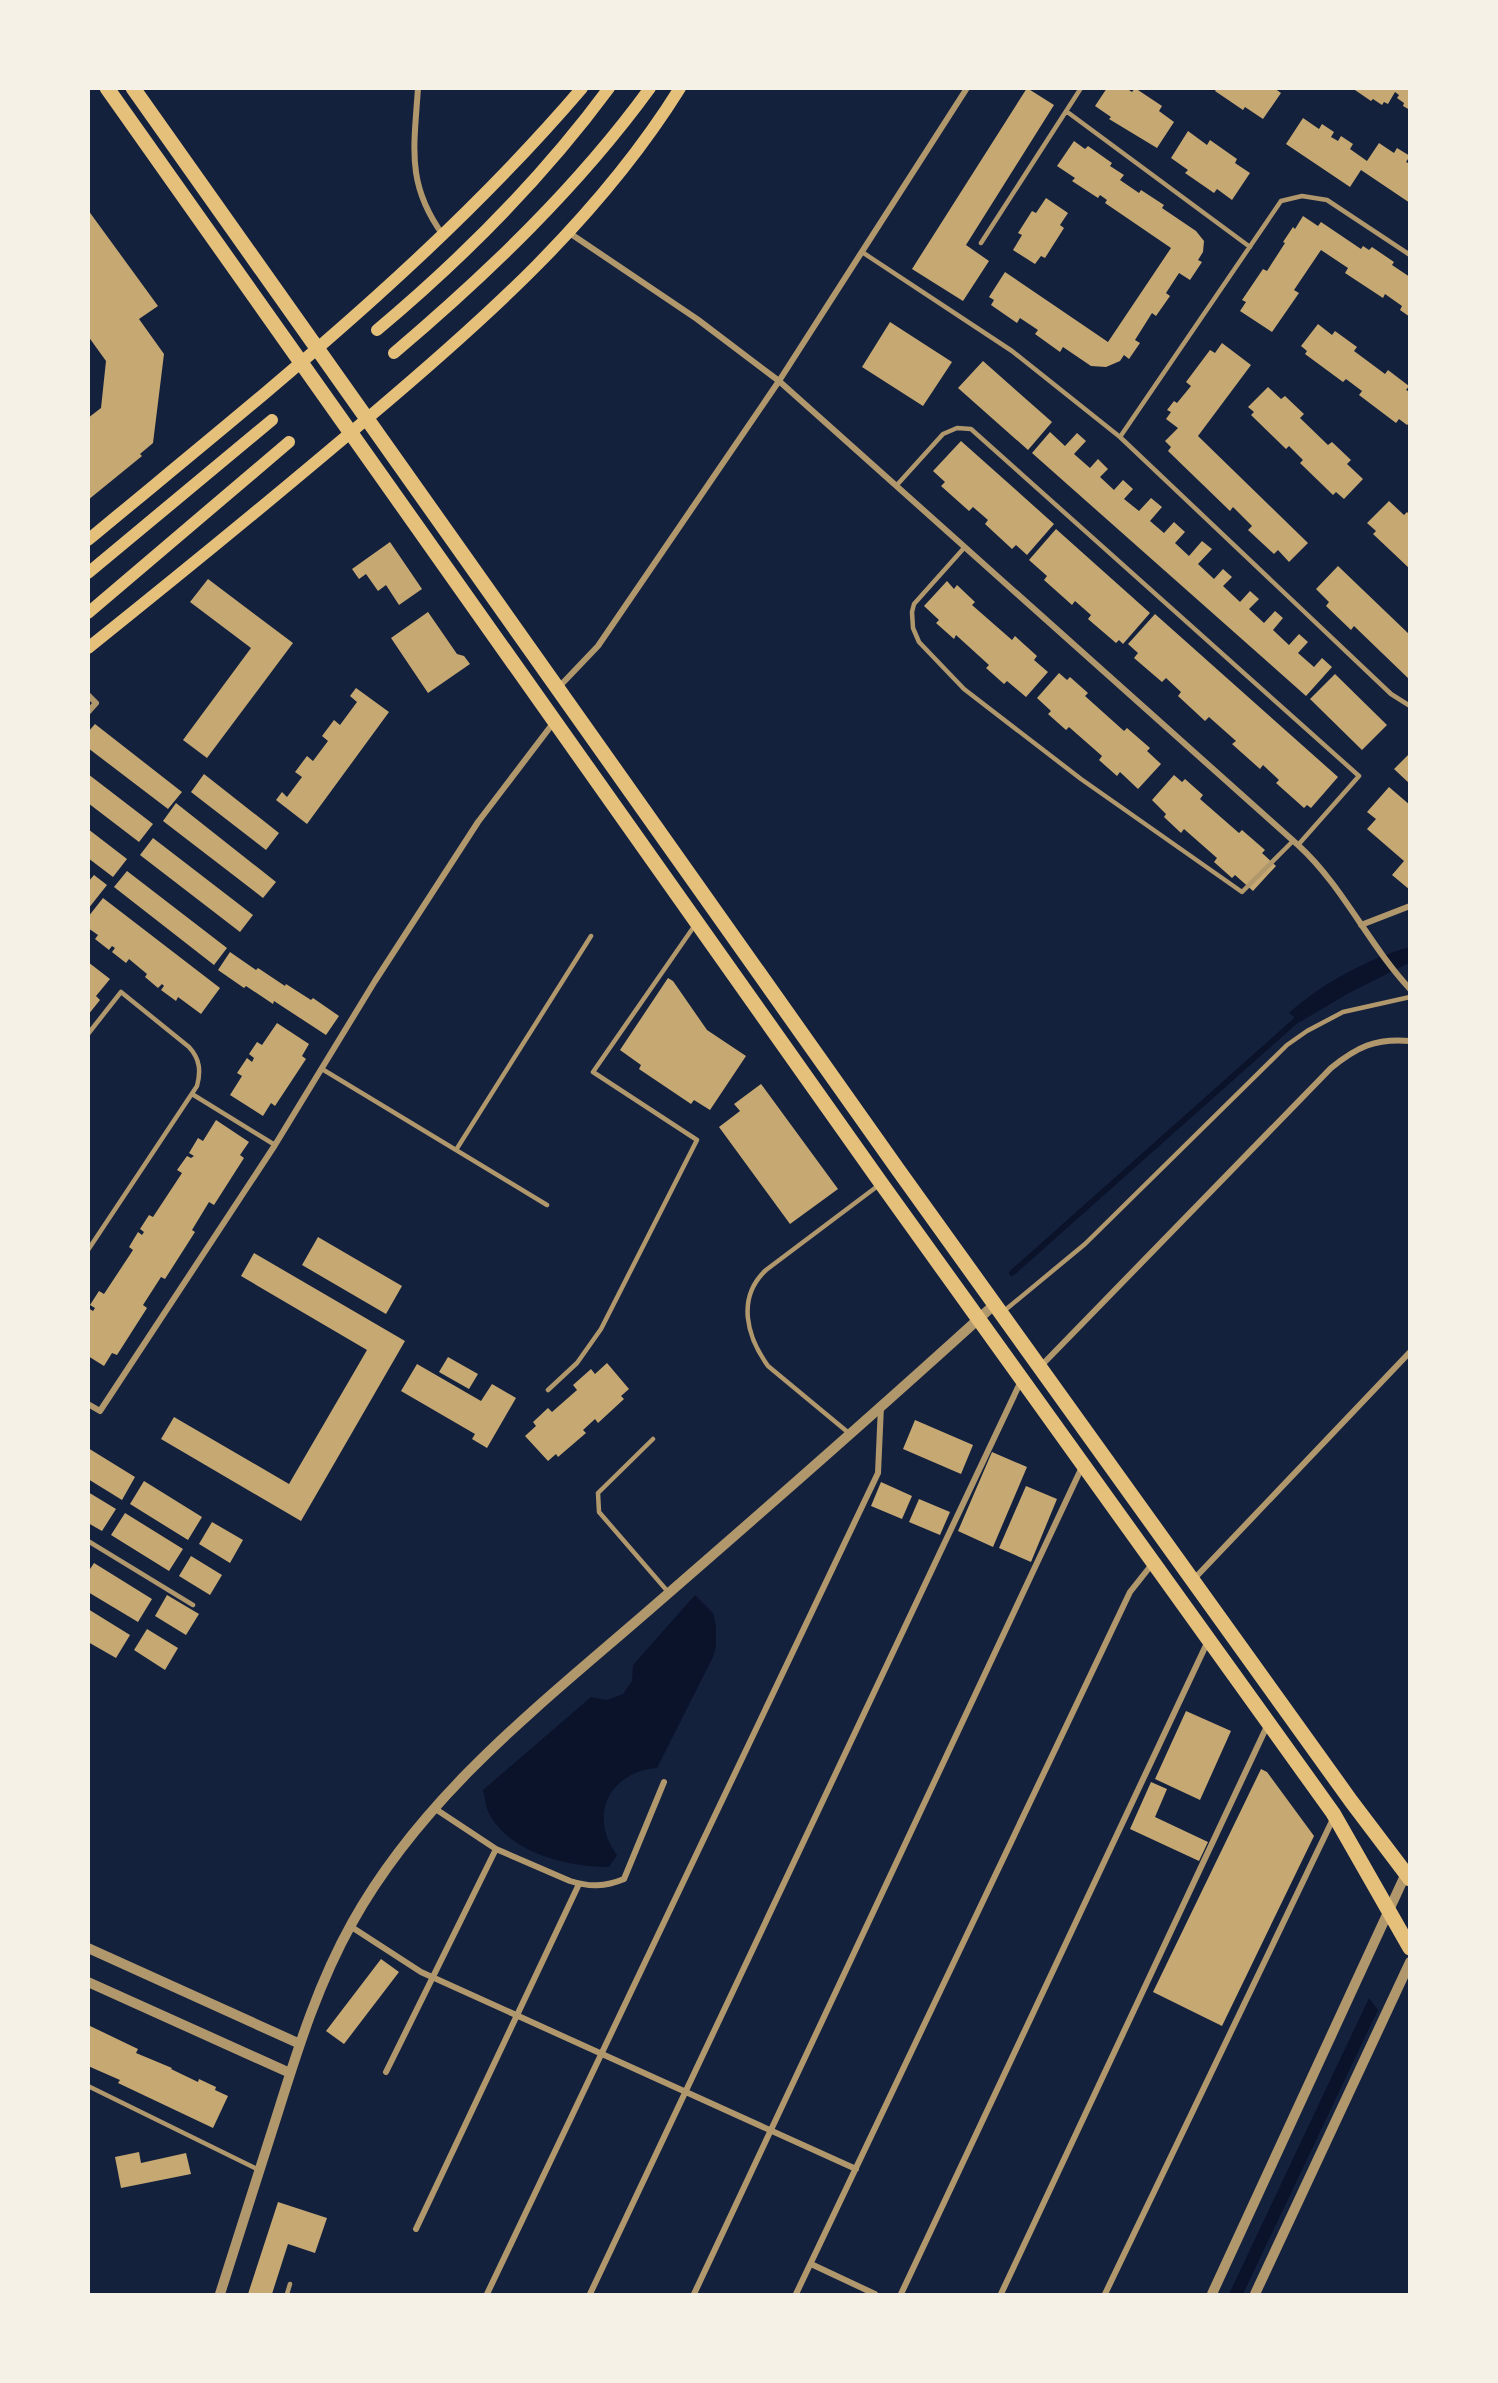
<svg xmlns="http://www.w3.org/2000/svg" width="1498" height="2383" viewBox="0 0 1498 2383" font-family="'IBM Plex Sans',sans-serif">
<rect width="100%" height="100%" fill="#14213d"/>
<!-- water -->
<path fill="#0b132b" d="M1409 947V963L1349 993 1300 1022 1289 1013C1322 983 1366 960 1409 947Z
M695 1595 713 1613 716 1625V1647L713 1657 657 1768C609 1772 588 1816 617 1855L609 1867C570 1867 513 1854 491 1817 486 1810 485 1798 483 1790L591 1697 607 1700 623 1694 632 1681 633 1665Z
M1369 1998 1378 2010 1243 2294H1229Z"/>
<g fill="none" stroke-linecap="round" stroke-linejoin="round">
<!-- stream -->
<path stroke="#0b132b" stroke-width="6" d="M1012 1273 1301 1016"/>
</g>
<!-- building -->
<path fill="#c6a872" d="M1027 88 1054 105 966 245 989 261 963 301 912 269Z
M1107 88H1126L1132 92 1135 88 1162 106 1159 111 1174 122 1157 148 1109 119 1111 117 1095 106Z
M1217 88H1274L1281 93 1263 119 1245 107 1243 110 1215 91Z
M1352 88H1410V110L1403 106 1404 103 1397 98 1399 95 1395 92 1388 104 1384 102 1382 105 1373 99 1371 101Z
M1303 118 1319 129 1322 124 1334 132 1331 137 1338 141 1341 136 1353 144 1350 149 1367 161 1379 143 1394 153 1397 148 1410 156 1406 162 1410 164V203L1361 170 1350 187 1286 144Z
M1188 131 1207 145 1210 140 1237 159 1235 163 1250 173 1232 200 1217 189 1214 193 1185 173 1188 170 1171 158Z
M1074 141 1085 149 1088 146 1112 163 1110 166 1124 175 1120 180 1139 193 1141 190 1164 205 1162 208 1196 231 1204 241 1203 252 1198 260 1202 262 1190 280 1179 273 1166 293 1170 296 1156 316 1152 313 1135 340 1140 343 1129 359 1124 355 1120 361 1106 367 1091 366 1063 347 1060 352 1035 334 1038 330 1020 318 1017 323 991 305 994 300 989 297 1005 272 1108 342 1171 248 1105 203 1107 200 1100 195 1098 198 1072 181 1075 178 1057 166Z
M1046 198 1068 213 1060 225 1064 228 1045 258 1041 256 1035 264 1013 250 1022 235 1018 233 1032 211 1036 213Z
M88 210 158 306 139 319 164 354 153 443 140 454 142 456 88 500V418L101 408 106 361 88 336Z
M1303 216 1318 226 1321 222 1361 249 1363 246 1369 250 1372 247 1394 262 1392 265 1410 277V317L1400 310 1402 306 1385 294 1383 298 1345 273 1348 268 1321 250 1294 290 1299 293 1272 332 1240 311 1246 302 1242 300 1263 269 1267 271 1285 243 1283 242 1293 227 1295 229Z
M890 322 952 362 923 406 862 367Z
M1318 324 1332 335 1335 331 1357 347 1354 351 1385 374 1388 370 1409 386 1406 390 1410 392V422L1407 425 1399 419 1396 423 1359 395 1362 391 1346 379 1343 382 1305 354 1307 351 1301 346Z
M1222 343 1251 365 1198 436 1308 543 1289 562 1278 550 1274 554 1248 530 1252 526 1233 507 1230 511 1168 451 1171 447 1165 441 1178 428 1166 419 1171 412 1167 410 1174 401 1177 403 1191 386 1186 382 1210 350 1215 353Z
M983 361 1052 422 1028 450 958 388Z
M1268 387 1281 399 1285 396 1304 414 1300 418 1328 445 1332 442 1351 460 1347 464 1363 479 1344 499 1336 492 1333 495 1300 463 1303 460 1289 446 1286 449 1251 415 1254 412 1248 407Z
M1050 432 1065 446 1077 433 1086 441 1074 454 1090 468 1098 459 1108 469 1100 477 1114 490 1123 480 1133 489 1124 499 1139 511 1151 498 1162 507 1150 521 1164 533 1174 522 1185 532 1175 543 1189 556 1202 541 1212 549 1198 564 1214 579 1223 569 1232 577 1223 586 1240 602 1250 591 1259 599 1249 609 1264 623 1275 611 1283 618 1273 630 1289 645 1299 634 1308 642 1298 653 1314 667 1322 658 1332 667 1306 696 1032 453Z
M961 441 1054 524 1027 555 1016 545 1012 549 985 524 988 520 973 507 969 511 941 486 945 482 933 471Z
M1389 501 1404 515 1407 512 1410 515V569L1373 534 1376 531 1367 523Z
M1056 529 1150 613 1123 644 1119 640 1116 643 1088 619 1091 615 1075 601 1072 605 1044 580 1047 576 1029 560Z
M390 542 422 589 399 605 386 585 378 591 366 574 359 579 352 569Z
M1338 566 1410 635V680L1354 626 1351 630 1326 606 1329 602 1316 589Z
M208 579 293 643 207 758 183 740 251 648 190 602Z
M947 581 954 589 957 585 975 602 972 605 1012 640 1015 636 1037 656 1034 660 1048 672 1026 697 1007 681 1004 684 986 668 989 665 956 635 954 639 936 623 939 620 924 606Z
M428 612 457 654 464 656 470 664 428 693 391 638Z
M1155 614 1338 777 1311 808 1307 805 1304 808 1276 783 1279 780 1263 765 1260 769 1232 744 1236 741 1209 717 1205 721 1178 696 1181 692 1166 678 1162 682 1134 658 1138 653 1128 644Z
M1059 673 1067 680 1070 677 1088 693 1085 696 1124 731 1127 728 1150 748 1147 751 1161 764 1138 789 1120 772 1117 776 1099 760 1102 756 1069 727 1066 730 1048 714 1051 711 1037 698Z
M1335 674 1387 725 1362 750 1310 699Z
M356 688 389 712 307 824 276 800 282 792 287 797 302 777 295 772 307 756 313 761 328 741 322 736 334 720 340 725 357 702 350 696Z
M95 724 182 792 168 809 88 748V732Z
M1410 753V784L1394 769Z
M88 774 153 824 139 842 88 803Z
M204 774 279 833 266 850 191 792Z
M1174 775 1182 782 1185 779 1203 795 1200 799 1239 833 1242 830 1265 850 1262 853 1276 866 1253 891 1235 875 1232 878 1214 862 1217 858 1184 829 1181 833 1164 817 1166 814 1152 800Z
M1389 787 1410 805V890L1392 875 1404 861 1367 829 1376 819 1367 812Z
M176 803 276 882 263 898 163 821Z
M88 829 127 859 113 877 88 858Z
M153 838 253 915 240 932 140 855Z
M127 871 227 948 214 965 114 887Z
M94 875 107 885 88 909V882Z
M103 898 220 988 201 1014 178 997 176 1001 161 990 164 986 162 984 158 988 145 977 147 974 129 959 126 963 112 952 115 948 112 946 109 950 95 939 98 935 88 928V917Z
M230 952 256 970 258 968 285 986 286 984 311 1000 313 998 339 1016 326 1035 274 1001 273 1004 246 986 244 988 218 970Z
M88 962 110 979 96 996 100 1000 88 1015Z
M668 978 673 981 707 1030 746 1056 710 1110 694 1100 691 1104 639 1069 641 1065 620 1050Z
M277 1023 309 1044 302 1056 306 1059 275 1106 271 1103 263 1116 230 1095 242 1076 237 1073 247 1058 252 1062 254 1058 249 1054 257 1042 262 1045Z
M761 1084 838 1189 790 1224 719 1127 740 1111 734 1104Z
M216 1120 249 1142 240 1155 244 1158 214 1205 209 1202 192 1230 195 1232 165 1279 161 1277 143 1305 147 1308 117 1355 112 1353 104 1366 88 1356V1308L93 1311 95 1308 90 1305 99 1291 104 1294 133 1250 129 1247 138 1232 142 1235 144 1232 140 1229 149 1215 153 1217 182 1173 177 1170 187 1156 191 1158 194 1156 189 1153 198 1138 203 1141Z
M318 1237 402 1286 386 1314 302 1265Z
M254 1253 405 1341 301 1521 161 1439 174 1417 289 1484 367 1350 241 1276Z
M448 1357 478 1374 469 1389 439 1372Z
M607 1363 629 1389 621 1396 624 1399 598 1423 595 1419 583 1430 586 1433 558 1457 556 1454 548 1461 525 1436 536 1426 533 1422 548 1408 552 1412 577 1390 573 1385 591 1369 595 1374Z
M417 1364 481 1401 492 1384 516 1398 487 1448 472 1439 475 1434 401 1391Z
M915 1420 973 1445 961 1474 903 1449Z
M88 1448 135 1477 122 1500 88 1479Z
M992 1452 1027 1467 993 1547 958 1531Z
M144 1481 202 1517 188 1540 130 1504Z
M881 1482 912 1496 902 1519 871 1506Z
M1026 1486 1057 1499 1031 1562 999 1548Z
M88 1492 116 1509 102 1531 88 1523Z
M919 1499 950 1512 940 1535 909 1522Z
M125 1513 183 1549 169 1571 111 1535Z
M212 1522 243 1540 230 1563 199 1544Z
M191 1556 222 1575 210 1595 179 1576Z
M94 1563 152 1599 138 1622 88 1592V1572Z
M167 1595 199 1614 186 1635 155 1616Z
M88 1609 130 1635 116 1658 88 1642Z
M147 1629 178 1648 165 1670 134 1650Z
M1186 1711 1231 1731 1200 1800 1155 1779Z
M1261 1769 1267 1772 1314 1836 1222 2026 1153 1992Z
M1151 1782 1167 1789 1155 1817 1208 1842 1199 1861 1130 1829Z
M381 1959 399 1972 344 2044 326 2031Z
M88 2025 138 2049 136 2053 172 2068 171 2069 198 2082 199 2079 216 2087 215 2090 228 2096 213 2128 118 2083 120 2080 88 2066Z
M139 2152 141 2163 186 2153 191 2174 121 2188 115 2157Z
M278 2202 327 2218 315 2253 288 2244 272 2294H248Z"/>
<g fill="none" stroke-linecap="round" stroke-linejoin="round">
<!-- service -->
<path stroke="#b1986c" stroke-width="4.5" d="M1066 111 1250 247
M981 243 1081 88
M862 252 1012 351 1120 437 1391 694 1410 706
M1120 437 1281 201 1302 196 1327 200 1410 255
M896 486 943 434 957 428 971 429 1359 776 1298 845
M964 548 914 604 912 612 913 628 919 642 964 689 1081 779 1242 892 1293 841
M88 1034 121 992 189 1047C200 1059 201 1071 197 1086L88 1250
M322 1069 547 1205
M192 1094 275 1145
M456 1150 591 936
M1004 1311 1085 1244 1287 1045 1307 1031 1343 1012 1410 997
M548 1390 577 1363 601 1329 697 1140 593 1072 695 925
M850 1434 768 1366C747 1337 736 1298 766 1270L879 1185
M653 1439 598 1493 599 1512 669 1593
M88 1541 193 1605
M88 2086 259 2170
M287 2294 290 2284"/>
<!-- minor -->
<path stroke="#b1986c" stroke-width="6" d="M418 88C414 148 406 184 443 235
M568 232 697 319 779 381 1298 845C1343 886 1368 944 1410 989
M557 689 598 646 779 381 967 88
M88 695 96 703 88 712
M1361 925 1410 906
M1040 1367 1331 1068C1357 1047 1375 1038 1410 1041
M88 1404 100 1411 275 1145 375 981 478 822 554 722
M1193 1580 1410 1352
M434 1808 496 1849 570 1881C589 1887 605 1887 624 1879L664 1782
M350 1926 421 1972 856 2169
M386 2072 496 1849
M416 2229 579 1884
M811 2264 875 2294
M487 2294 878 1473 881 1406
M590 2294 1021 1381
M694 2294 1082 1467
M796 2294 1130 1592 1153 1563
M901 2294 1208 1641
M1001 2294 1268 1724
M1105 2294 1333 1819"/>
<!-- tertiary -->
<path stroke="#b1986c" stroke-width="10" d="M88 1948 300 2044
M88 1982 290 2073
M220 2294C239 2233 259 2171 279 2109 299 2045 319 1982 352 1923 424 1793 545 1701 655 1605 769 1506 883 1406 995 1304
M1212 2294 1408 1869
M1255 2294 1410 1962"/>
<!-- secondary -->
<path stroke="#e5c07b" stroke-width="12" d="M377 330C464 257 541 180 609 88
M394 353C487 274 578 187 650 88
M88 540C260 397 436 259 582 88
M88 573 272 420
M88 613 289 442
M88 648C183 572 276 496 369 417 484 320 599 218 680 88"/>
<!-- primary -->
<path stroke="#e5c07b" stroke-width="15" d="M107 88 881 1183 1333 1813 1410 1948
M133 88 899 1171 1351 1801 1410 1879"/>
</g>
<!-- border -->
<rect width="1498" height="2383" fill="none" stroke="#f6f1e7" stroke-width="180"/>
</svg>
